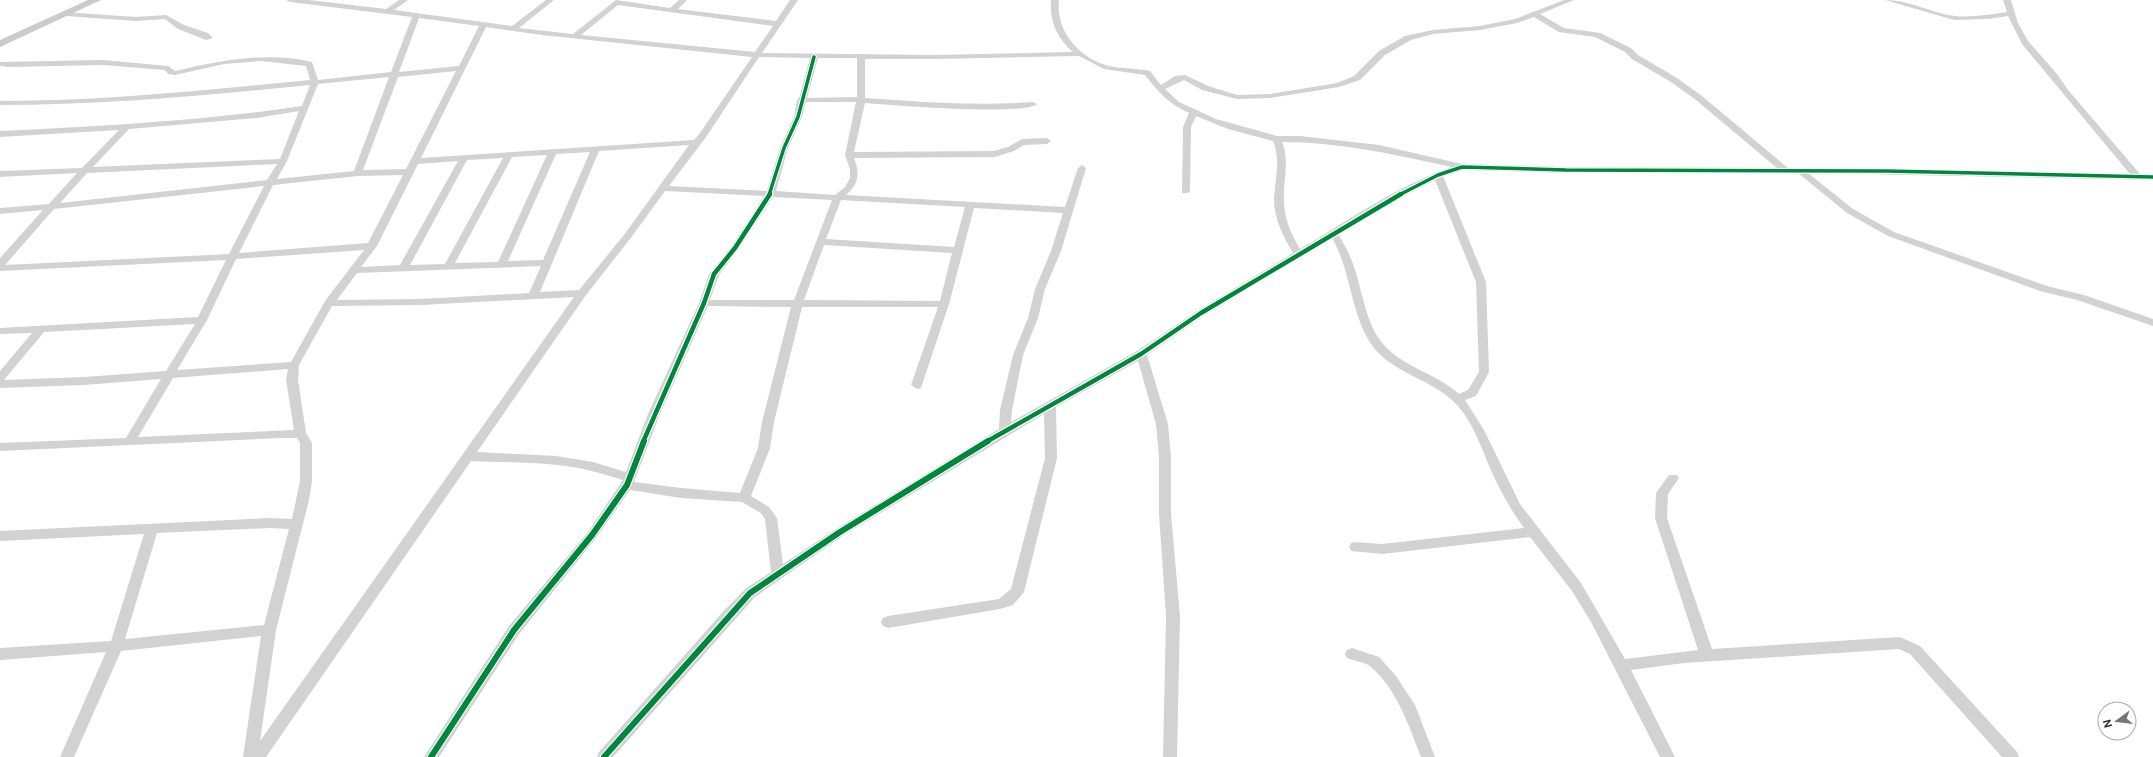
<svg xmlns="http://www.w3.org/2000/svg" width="2153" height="757" viewBox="0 0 2153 757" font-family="'DM Sans',sans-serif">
<rect width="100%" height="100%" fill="#fff"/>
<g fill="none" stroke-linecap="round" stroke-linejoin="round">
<!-- street -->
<path fill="#d2d2d2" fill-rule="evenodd" d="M286 0H309L386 9 399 0H408L394 10 512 26 546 0H554L519 28 573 34 616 0 670 8 679 0H687L678 9 776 21 790 0H798L762 53 934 55 1073 52C1057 38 1049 21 1051 0H1059C1055 31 1080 59 1109 66 1123 69 1137 68 1150 71L1161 85 1175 76 1185 75 1208 86 1237 95 1270 94 1337 83 1354 76 1379 51 1405 36 1433 30 1480 26 1515 19 1564 0H1574L1540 14 1564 28 1600 33 1631 48 1638 55 1677 78 1702 96 1788 168 2130 174 2022 44 2008 16 1988 19 1954 20 1885 0C1910 0 1931 13 1955 16 1972 18 1990 14 2007 12L2003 0H2011L2018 23 2028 41 2057 74 2068 90 2140 174H2153V180L1808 173 1853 209 1894 232 2047 286 2084 295 2153 319V326L2077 300 2040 291 1888 236 1847 213 1798 173H1566L1463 170 1443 176 1486 282 1489 372 1476 396 1465 400 1484 430 1520 504 1581 583 1625 659 1698 650 1655 518 1656 493 1669 475H1677L1679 478 1668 494 1667 518 1712 649 1900 637 1920 646 2017 752 2019 757H2002L1910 654 1899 649 1684 663 1631 670 1675 757H1660L1591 622 1572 591 1530 537 1382 554 1351 551 1349 547 1351 543 1355 542 1382 544 1524 528C1510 509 1499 489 1490 468 1481 447 1473 423 1458 406 1435 380 1396 375 1374 348 1350 316 1352 272 1332 238L1205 315 1147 355 1168 424 1171 457V514L1180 616 1177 757H1163L1166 616 1159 514V457L1156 424 1138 361 1056 407 1057 458 1024 592 1013 605 1000 609 888 628 883 626 881 622 883 618 888 616 999 599 1011 589 1045 458 1044 414 844 535 755 597 613 757H597L599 752 721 614 745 589 771 572 765 519 761 513 742 502 681 498 630 490 596 538 519 634 439 757H424L509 626 588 532 623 480C601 473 580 467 557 465 529 461 500 463 471 461L266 757H243L261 636 121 651 74 757H60L106 652 0 660V648L111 641 144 534 0 541V531L270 518 292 519 300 481V443L297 438H281L0 451V443L126 438 161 379 84 385 0 388V371L32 333 0 334V328L198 317 226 260 0 271V258L43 210 0 214V208L49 204 77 173 0 177V171L82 168 119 130 0 137V131C101 126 202 121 302 106L310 85C208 95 102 105 0 105V101C103 101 208 90 310 80L306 66 261 61 224 64 175 75 168 74 165 70 103 65 8 67 0 66V62L103 60 168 66 175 71C220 61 266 51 312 62L318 80 391 72 412 17 290 2ZM618 5 773 26 755 52 581 35ZM1534 17 1559 32 1595 37 1625 52 1632 59 1671 82 1696 100 1777 168 1566 167 1462 164 1379 145 1300 136H1277L1216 119 1179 102 1165 89 1184 80 1202 90 1237 99 1270 98 1339 87 1360 80 1385 55 1411 40 1433 34 1480 30 1517 23ZM419 18 479 26 459 66 399 72ZM486 27 542 35 752 57 700 133 694 140 421 158ZM1079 56 1104 69 1145 75C1158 92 1169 104 1189 113L1183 127 1182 193H1188L1190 191 1191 127 1196 116 1228 129 1273 141C1281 160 1275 179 1274 199 1274 219 1283 236 1293 253L1197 311 1137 351 1011 422 1012 410 1023 355 1038 318 1045 289 1061 251 1086 168 1082 165 1078 168 1065 207 846 195C859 184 860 173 854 158L995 157 1014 151 1024 145 1047 144 1051 141 1047 138 1022 139 1008 147 994 151 854 152 865 103C889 105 1024 116 1037 104L1033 102C977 106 921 102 865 98V59H934ZM759 57 810 58 799 98 797 100 794 117 780 148 767 191 669 186 706 137ZM818 58H857V97L807 98ZM456 71 406 169 363 170 398 77ZM389 77 354 171 277 179 287 161 318 84ZM806 102H856L845 155 850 169V178L845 187 835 195 776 191 788 148 802 117ZM299 111 280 159 93 167 129 129 257 118ZM1282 142C1340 142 1396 155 1452 167 1398 185 1349 220 1300 249 1291 234 1284 218 1284 200 1283 180 1290 161 1282 142ZM689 145 624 235 579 290 540 292 599 151ZM590 152 543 260 508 261 556 154ZM547 155 498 262 455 263 512 157ZM503 158 445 264 410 265 467 160ZM458 161 400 265 361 267 377 246 418 164ZM277 164 267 180 60 203 87 173ZM403 175 368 243 239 253 273 185 358 176ZM1435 180 1476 282 1479 372 1468 390 1459 394C1436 373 1404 368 1383 344 1367 325 1363 296 1356 273 1352 259 1346 247 1338 234L1383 207ZM264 186 229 254 5 265 54 209ZM665 191 764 196 731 247 709 274 699 303 648 414 626 472 593 462 556 456 477 452 586 295 630 239ZM773 197 832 200 794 300H710L719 275 738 250ZM841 200 965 207 954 247 826 239ZM974 208 1063 213 1051 251 1035 289 1028 318 1013 355 1000 410 999 429 836 529 783 564 777 518 769 507 751 496 770 448 774 422 802 307H938L911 385 917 389 921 388 949 304ZM824 245 952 253 940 301 804 300ZM364 250 325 301 291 362 177 370 207 320 236 259ZM541 266 529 293 421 299 337 300 357 273ZM574 297 260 741 276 630 309 500 312 481V443L306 433 298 380 299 365 332 306 421 305ZM708 306 791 307 762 422 758 448 740 493 681 488 634 482 660 414ZM195 324 166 371 84 377 4 380 44 332ZM288 369 286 380 294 430 138 437 173 378ZM270 528 289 529 264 625 125 639 157 533Z
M63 12 136 17 166 15 184 25 208 33 213 38 206 40 178 29 165 19 136 21 66 16 62 14Z
M1352 648 1379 657 1396 676 1415 705 1435 757H1421C1409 726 1397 689 1370 666 1365 662 1354 661 1347 658L1345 654 1347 650Z"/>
<!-- secondary -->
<path fill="#cbcbcb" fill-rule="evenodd" d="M88 0H101L0 47V40Z"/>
<!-- cycleway-far2 casing -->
<g stroke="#fff" stroke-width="5.5">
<path id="cycleway-far2" d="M769 195 784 148 798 117 814 57
M1399 195 1438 175 1462 167 1566 170 1886 171 2153 177"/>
</g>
<!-- cycleway-far1 casing -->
<g stroke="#fff" stroke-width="7">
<path id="cycleway-far1" d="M643 442 704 303 714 274 735 248 770 194
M986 442 1141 354 1201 313 1401 194"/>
</g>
<!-- cycleway casing -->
<g stroke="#fff" stroke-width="8">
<path id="cycleway" d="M431 757 514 630 592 535 627 485 644 441
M604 757 750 593 840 532 988 441"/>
</g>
<!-- cycleway-far2 -->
<use href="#cycleway-far2" stroke="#00873e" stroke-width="3.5"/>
<!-- cycleway-far1 -->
<use href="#cycleway-far1" stroke="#00873e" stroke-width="4.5"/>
<!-- cycleway -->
<use href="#cycleway" stroke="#00873e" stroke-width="6"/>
</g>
<!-- north arrow -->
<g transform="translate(2117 721) rotate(255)"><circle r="19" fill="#ffffff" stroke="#ababab"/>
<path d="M0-3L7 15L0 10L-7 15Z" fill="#767676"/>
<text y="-6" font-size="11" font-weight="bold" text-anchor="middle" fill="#2d2d2d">N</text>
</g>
</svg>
